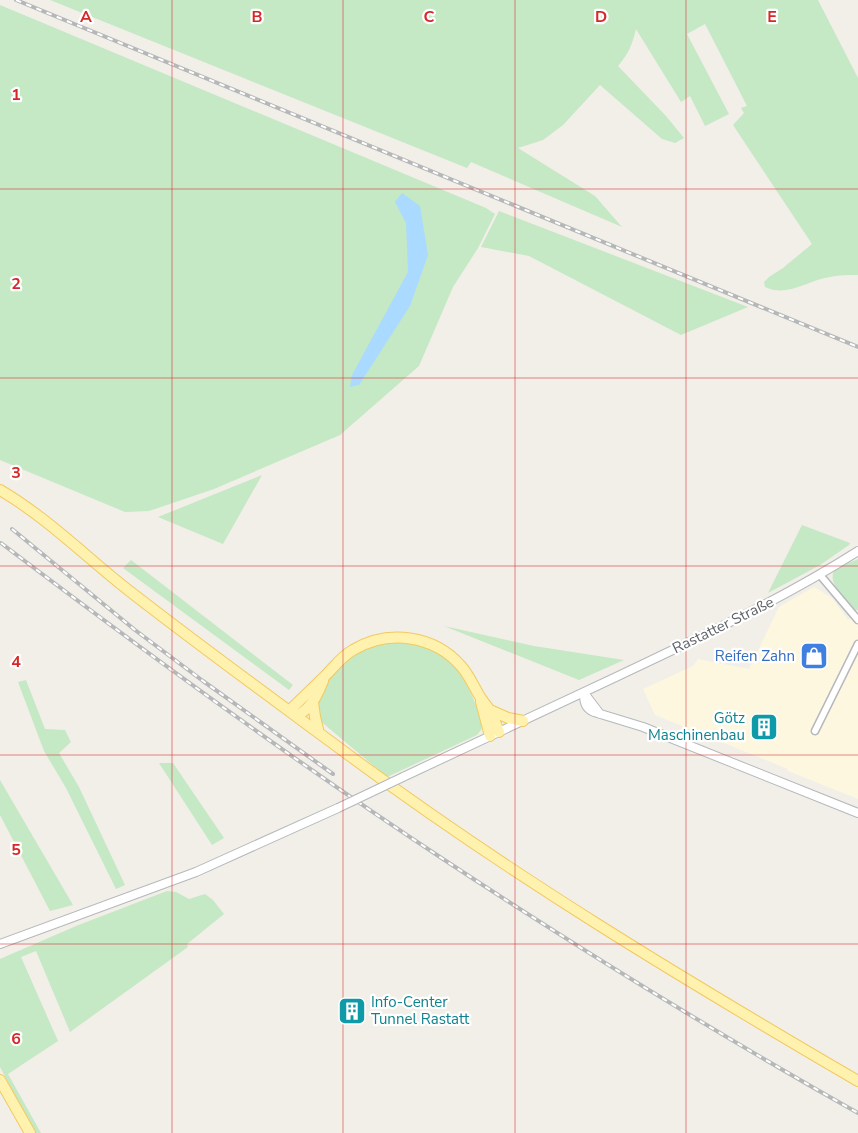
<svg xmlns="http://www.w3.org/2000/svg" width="858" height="1133" viewBox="0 0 858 1133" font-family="'Nunito Sans',sans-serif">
<rect width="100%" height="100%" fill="#f1efe8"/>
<!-- commercial -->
<path fill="#fef7e0" d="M814 587 832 598 848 620 858 612V799L788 771V769L655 715 643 689 693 666 698 659 749 669 779 607Z"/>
<!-- green -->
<path fill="#c5e8c5" d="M50 0H818L858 78V275C849 275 839 275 830 277 808 280 787 298 765 287L764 282 769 277 783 268 812 244 733 125 744 113 741 108 747 106 705 24 687 34 729 114 705 126 690 96 681 102 636 29C632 45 629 53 618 66L666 116 684 138 675 143 662 139 600 85 563 125 543 140 518 148 595 196 622 227 471 162 467 168Z
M0 5 486 208 495 214 478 248 453 287 419 366 340 435 214 489 149 511 125 512 0 460Z
M499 211 748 307 681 335 529 256 481 247Z
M262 475 223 544 158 517Z
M802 525 850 543 849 545 820 565 768 593Z
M858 559V610H854C847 601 824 580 836 569 842 564 851 563 858 559Z
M131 560 293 685 289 690 123 568Z
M444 626 534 646 624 660 579 680Z
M389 641C399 642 411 642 421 645 457 656 474 692 482 726L481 730 477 735 387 777 318 719 317 698 327 678 361 648Z
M26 680 45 729 65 730 71 742 59 753 79 787 125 885 116 889 66 788 44 751 18 682Z
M159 763H173L224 838 212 845Z
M0 780 73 905 50 911 0 815Z
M167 891 176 892 189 899 205 894 213 900 224 914 187 944 188 947 70 1032 36 951 21 957 58 1041 8 1074 41 1133H35L0 1067V959L76 926Z"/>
<!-- water -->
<path fill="#aadaff" d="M402 193 420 206 428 255 410 306 359 385 350 387 352 375 408 272 406 223 395 202Z"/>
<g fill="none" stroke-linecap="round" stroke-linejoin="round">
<!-- minor casing -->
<g stroke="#b5b8bc" stroke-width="9">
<path id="minor" d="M820 575 858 620
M815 731 858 644"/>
</g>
<!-- tertiary casing -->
<g stroke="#b5b8bc" stroke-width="10">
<path id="tertiary" d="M584 693C584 702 585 708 594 712L643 727 858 813
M584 693 600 714
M403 777C474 744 545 710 616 677 698 638 781 600 858 551
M0 944 196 872 338 808"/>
</g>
<!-- primary casing -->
<g stroke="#f2c960" stroke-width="12">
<path id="primary" d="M0 490C48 518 88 559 132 593 204 649 277 702 350 756 512 876 685 980 858 1081
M313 702 315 717 319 733
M481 702 490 736
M490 710 508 718 523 721
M289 711C301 699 313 688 325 676 334 667 342 656 353 650 388 629 434 635 461 666 469 675 473 685 479 695 482 701 487 705 490 711 494 717 496 725 499 732
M296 716C311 709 317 696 323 681
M0 1080 30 1133"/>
</g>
<!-- minor -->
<use href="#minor" stroke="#fff" stroke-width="6"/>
<!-- tertiary -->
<use href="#tertiary" stroke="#fff" stroke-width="8"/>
<!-- primary -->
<use href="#primary" stroke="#fff2af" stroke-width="10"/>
<!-- rail casing -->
<g stroke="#b6b7b8" stroke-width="4">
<path id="rail" d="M16 0 858 347
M12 529 135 630 203 681 333 774
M1 543C145 652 291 759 443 859 578 948 716 1033 858 1113"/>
</g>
<!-- rail -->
<use href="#rail" stroke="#fff" stroke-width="2" stroke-dasharray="5.5" stroke-linecap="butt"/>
<!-- tertiary-bridge casing -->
<g stroke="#b5b8bc" stroke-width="10" stroke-linecap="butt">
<path id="tertiary-bridge" d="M338 808 403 777"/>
</g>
<!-- tertiary-bridge -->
<use href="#tertiary-bridge" stroke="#fff" stroke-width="8"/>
</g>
<!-- grid -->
<path fill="none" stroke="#d62828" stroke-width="1" stroke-opacity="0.55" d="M172 0V1133M343 0V1133M515 0V1133M686 0V1133M0 189H858M0 378H858M0 566H858M0 755H858M0 944H858"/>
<!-- icons -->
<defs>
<g id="shop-square" transform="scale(1.4375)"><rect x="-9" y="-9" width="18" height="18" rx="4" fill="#3f7fe0" stroke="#fff"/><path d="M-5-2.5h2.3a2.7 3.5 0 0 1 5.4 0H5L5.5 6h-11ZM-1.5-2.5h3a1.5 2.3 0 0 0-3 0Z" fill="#fff"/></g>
<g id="building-square" transform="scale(1.4375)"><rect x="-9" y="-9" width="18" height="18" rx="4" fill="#0f9aa8" stroke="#fff"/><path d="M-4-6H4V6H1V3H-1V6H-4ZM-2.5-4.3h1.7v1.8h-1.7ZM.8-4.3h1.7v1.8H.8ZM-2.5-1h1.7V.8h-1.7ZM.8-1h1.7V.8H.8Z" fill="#fff"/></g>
</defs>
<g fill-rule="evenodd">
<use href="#shop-square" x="814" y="656"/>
<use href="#building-square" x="764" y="727"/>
<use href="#building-square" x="352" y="1011"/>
</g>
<g text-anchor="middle" stroke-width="4.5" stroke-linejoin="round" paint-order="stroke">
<!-- street labels -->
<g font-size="15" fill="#5f6368" stroke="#fff">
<text transform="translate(723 625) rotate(-26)" y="5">Rastatter Straße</text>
</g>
<!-- shop labels -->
<g font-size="15" fill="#366cbe" stroke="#fff" text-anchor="end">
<text x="795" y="661">Reifen Zahn</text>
</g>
<!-- culture labels -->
<g font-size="15" fill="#0d838f" stroke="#fff" text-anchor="end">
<text x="745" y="723">Götz<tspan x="745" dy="17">Maschinenbau</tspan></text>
<text x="371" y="1007" text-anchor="start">Info-Center<tspan x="371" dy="17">Tunnel Rastatt</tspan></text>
</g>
</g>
<g font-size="16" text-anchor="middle" font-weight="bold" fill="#d62828" stroke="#fff" stroke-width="4.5" stroke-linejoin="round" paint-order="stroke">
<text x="86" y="22">A</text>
<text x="257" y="22">B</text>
<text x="429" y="22">C</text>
<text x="601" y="22">D</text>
<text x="772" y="22">E</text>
<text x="16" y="100">1</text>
<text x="16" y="289">2</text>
<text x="16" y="478">3</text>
<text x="16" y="667">4</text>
<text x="16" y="855">5</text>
<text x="16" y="1044">6</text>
</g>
</svg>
